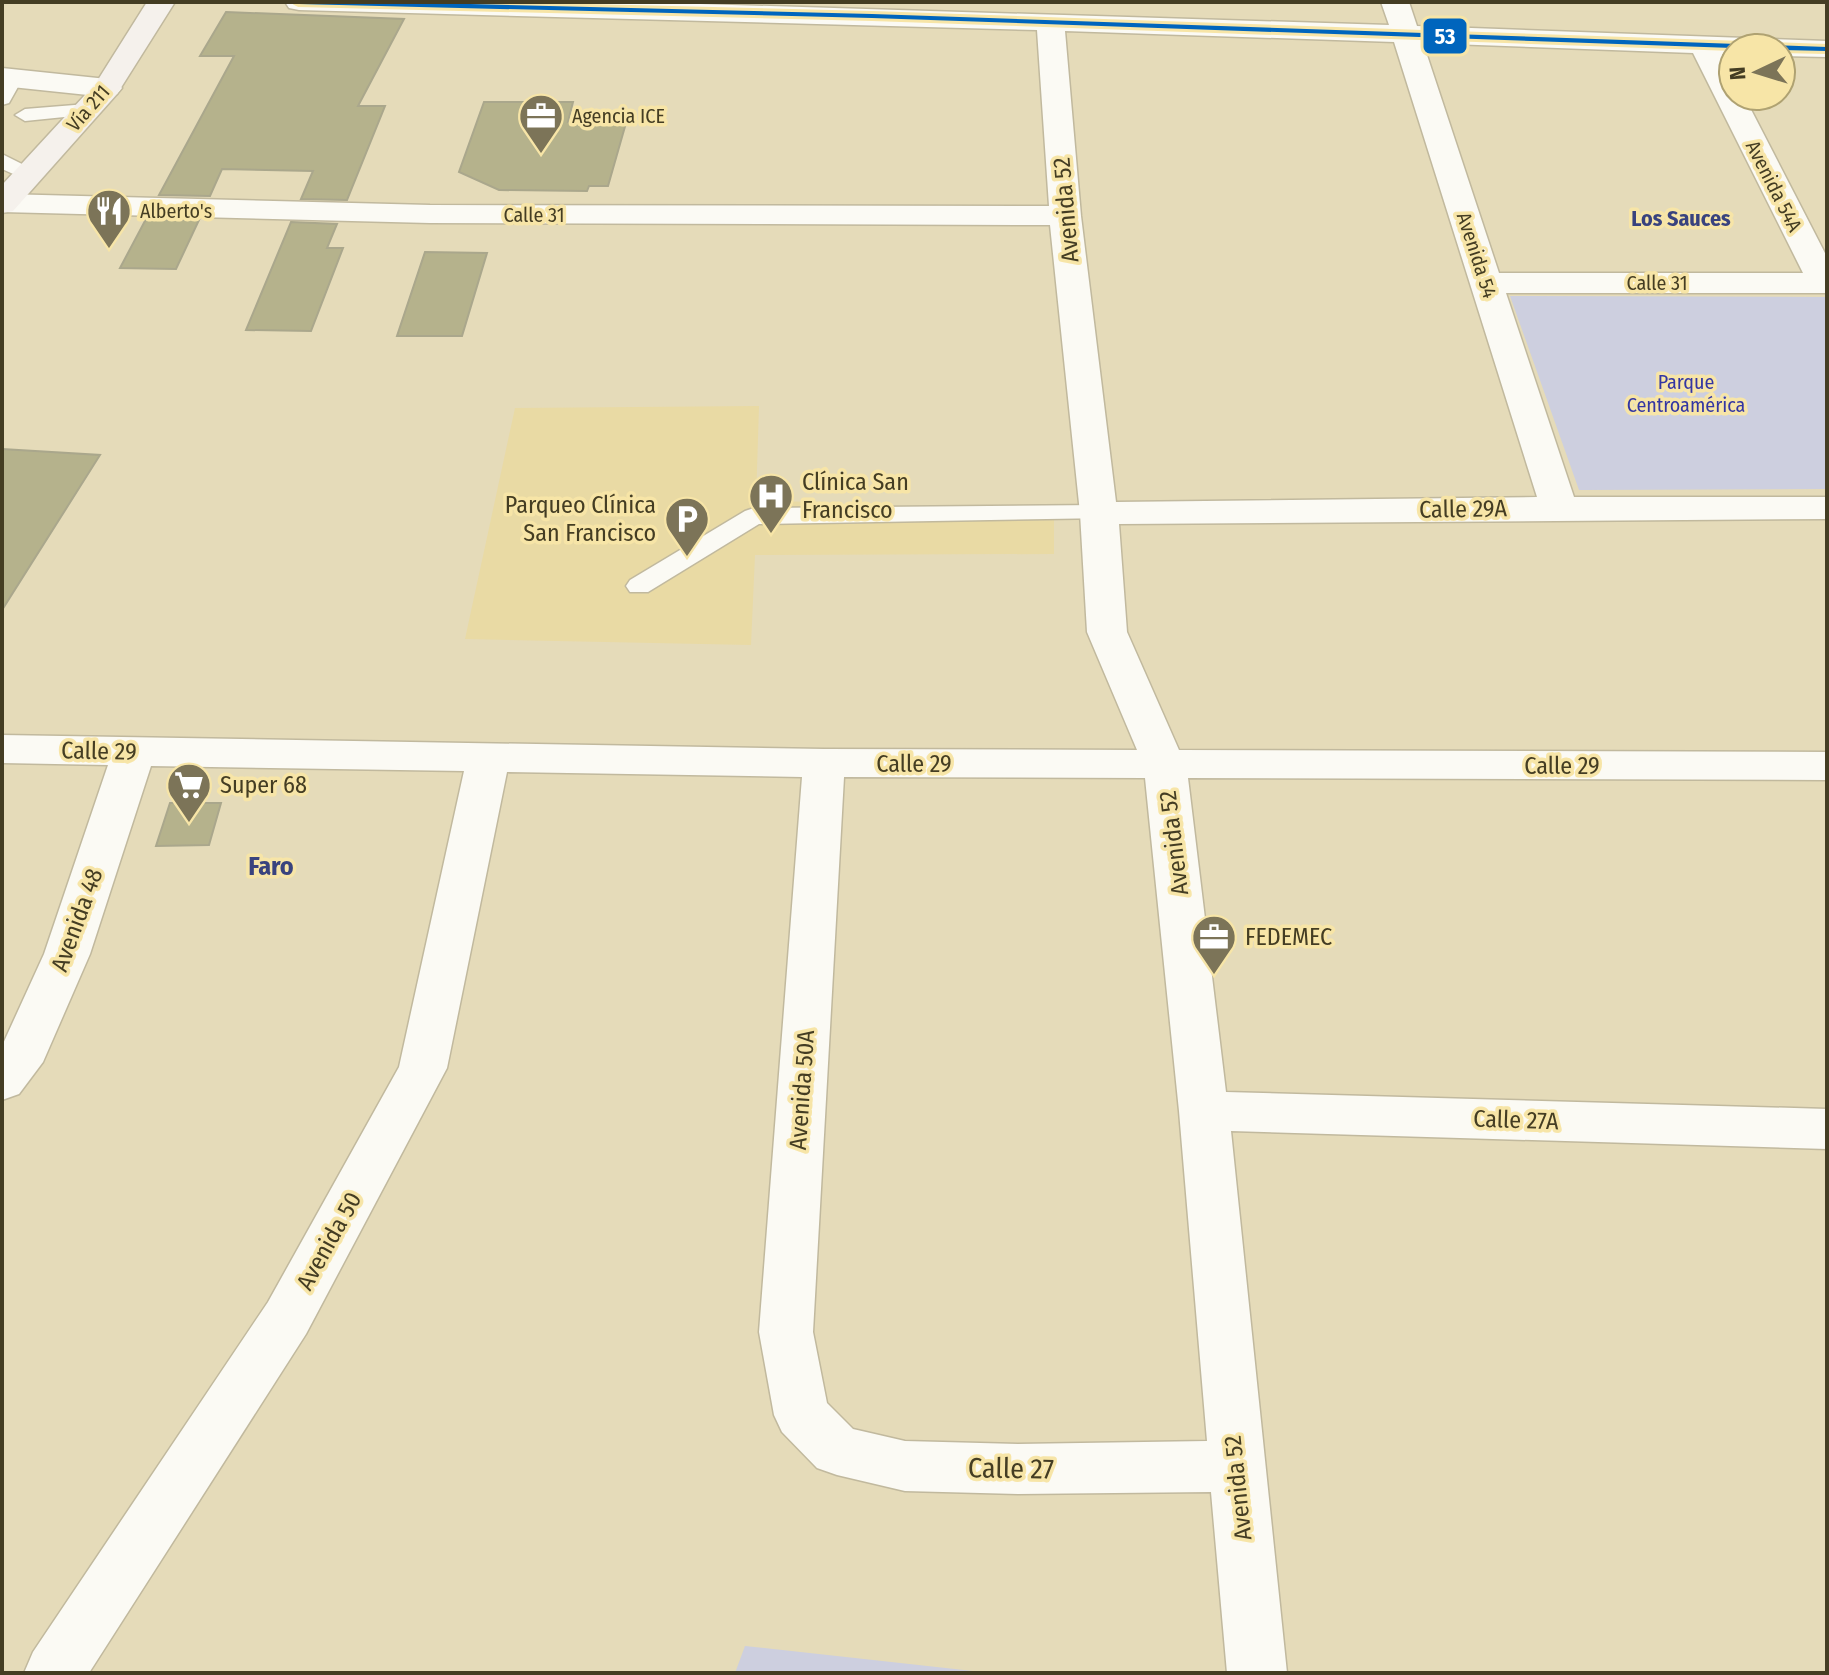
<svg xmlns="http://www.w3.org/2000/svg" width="1829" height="1675" viewBox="0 0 1829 1675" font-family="'Fira Sans Condensed',sans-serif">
<rect width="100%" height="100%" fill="#e5dbb9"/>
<!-- built -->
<path fill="#e9daa4" d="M759 406 756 501 826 502 824 516 1054 511V554L755 555 751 645 465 639 515 408Z"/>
<!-- green -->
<path fill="#cdcfdf" d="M1510 296 1827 297V489L1579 490Z
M745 1646 991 1673H735Z"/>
<!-- building -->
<path fill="#b5b28c" stroke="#aaa78c" stroke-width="2" d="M226 12 404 19 358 106H385L347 200 301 199 313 171 222 169 210 196 159 195 234 56H200Z
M484 102H573L568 122 626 123 608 186H589L587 191 499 190 459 172Z
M146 219 199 220 176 269 120 268Z
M291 222 337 224 327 248H343L311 331 246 330Z
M425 252 487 253 462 336H397Z
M2 449 100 455 2 610Z
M170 803H221L209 845 156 846Z"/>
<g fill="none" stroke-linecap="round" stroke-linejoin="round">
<!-- lane casing -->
<g stroke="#c1b99e" stroke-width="3">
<path id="lane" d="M13 72 23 78 9 103 2 105V80L6 74Z
M87 104 97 110 94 114 25 121 15 115 25 109Z
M2 154 36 171 40 175 29 181 2 169Z
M1099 505 1108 508 1112 513 1108 518 759 524 648 592H630L626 586 630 580 745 511 754 508Z"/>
</g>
<!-- street casing -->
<g stroke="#c1b99e" stroke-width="3">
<path id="street" d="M285 2H637L1389 25 1381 2H1409L1417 26 1827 41V57L1781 56V48H1733V54H1722L1733 76V96H1744L1827 257V293H1506L1574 497H1827V519L1119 524 1127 632 1179 750 1827 752V780L1188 778 1226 1092 1827 1109V1149L1231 1131 1287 1673H1227L1211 1492 1018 1494 905 1491 837 1475 817 1468 782 1432 774 1415 759 1332 802 777 507 772 447 1068 306 1334 89 1673H24L33 1652 268 1302 399 1067 464 771 151 766 90 954 43 1062 19 1094 2 1100V1046L44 954 108 765 2 763V735L824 749 1137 750 1087 632 1080 513 1050 225 430 223 2 212 3 194 430 205 1049 206 1037 30 299 10 289 8ZM1065 31 1394 42 1537 497 1116 502 1081 216ZM1423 43 1693 53 1803 273H1499ZM844 777 1145 778 1179 1111 1207 1441 1018 1444 905 1441 853 1429 827 1403 813 1332Z
M2 68 107 79 117 82 122 88 117 94 107 97 2 86Z"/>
</g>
<!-- secondary casing -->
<g stroke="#c1b99e" stroke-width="3">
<path id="secondary" d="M147 2H175L117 94 13 211 2 213V185L96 83Z"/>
</g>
<!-- lane -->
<use href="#lane" fill="#fbfaf4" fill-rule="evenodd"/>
<!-- street -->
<use href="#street" fill="#fbfaf4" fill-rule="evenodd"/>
<!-- secondary -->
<use href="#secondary" fill="#f5f1ec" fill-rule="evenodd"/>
<!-- bus-1 casing -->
<g stroke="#f7e5a7" stroke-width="6">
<path id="bus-1" d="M295 2H391L872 14 1827 47V51L1781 50V48H1733L872 18 299 4Z"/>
</g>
<!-- bus-1 -->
<use href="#bus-1" fill="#0065bd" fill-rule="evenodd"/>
</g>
<!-- icons -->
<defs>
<g id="office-pin" transform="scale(2.3)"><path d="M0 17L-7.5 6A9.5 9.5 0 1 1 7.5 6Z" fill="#7c7458" stroke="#f7e5a7"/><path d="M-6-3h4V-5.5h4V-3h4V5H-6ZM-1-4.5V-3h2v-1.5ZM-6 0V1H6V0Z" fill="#fff"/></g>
<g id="restaurant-pin" transform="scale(2.3)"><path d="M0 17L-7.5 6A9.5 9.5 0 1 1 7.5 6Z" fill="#7c7458" stroke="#f7e5a7"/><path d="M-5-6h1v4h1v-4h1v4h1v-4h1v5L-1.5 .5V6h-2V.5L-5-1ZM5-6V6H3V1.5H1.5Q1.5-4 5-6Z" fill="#fff"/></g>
<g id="hospital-pin" transform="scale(2.3)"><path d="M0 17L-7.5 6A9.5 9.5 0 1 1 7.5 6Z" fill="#7c7458" stroke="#f7e5a7"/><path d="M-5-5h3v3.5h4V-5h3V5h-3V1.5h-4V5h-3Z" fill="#fff"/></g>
<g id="parking-pin" transform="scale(2.3)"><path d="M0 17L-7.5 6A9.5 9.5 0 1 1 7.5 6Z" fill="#7c7458" stroke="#f7e5a7"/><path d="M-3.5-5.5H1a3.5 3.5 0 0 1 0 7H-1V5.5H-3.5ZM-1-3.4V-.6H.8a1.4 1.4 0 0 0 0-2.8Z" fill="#fff"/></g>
<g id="supermarket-pin" transform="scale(2.3)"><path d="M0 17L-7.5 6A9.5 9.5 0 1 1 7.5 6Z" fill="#7c7458" stroke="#f7e5a7"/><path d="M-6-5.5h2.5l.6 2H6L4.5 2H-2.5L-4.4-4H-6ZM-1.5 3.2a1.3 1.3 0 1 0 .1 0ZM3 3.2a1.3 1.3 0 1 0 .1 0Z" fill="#fff"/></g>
</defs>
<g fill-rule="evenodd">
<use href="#office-pin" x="541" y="116"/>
<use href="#restaurant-pin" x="109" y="211"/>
<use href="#hospital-pin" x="771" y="496"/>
<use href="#parking-pin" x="687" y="519"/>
<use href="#supermarket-pin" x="189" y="785"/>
<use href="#office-pin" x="1214" y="937"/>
</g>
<g text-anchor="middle" stroke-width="7" stroke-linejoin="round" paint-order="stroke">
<!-- far-street labels -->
<g font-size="20" fill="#443d23" stroke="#f7e5a7">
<text transform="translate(88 108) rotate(-49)" y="7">Vía 211</text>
<text transform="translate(1774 186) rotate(63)" y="7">Avenida 54A</text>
<text x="534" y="222">Calle 31</text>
<text transform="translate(1477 255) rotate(72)" y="7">Avenida 54</text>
<text x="1657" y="290">Calle 31</text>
</g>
<!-- far-poi labels -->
<g font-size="20" fill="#443d23" stroke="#f7e5a7" text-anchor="start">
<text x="572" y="123">Agencia ICE</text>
<text x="140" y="218">Alberto's</text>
</g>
<!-- far-park labels -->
<g font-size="20" fill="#3336a3" stroke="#f7e5a7">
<text x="1686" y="389">Parque<tspan x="1686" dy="23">Centroamérica</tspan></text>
</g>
<!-- far-neighbourhood labels -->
<g font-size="22" font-weight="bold" fill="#39437e" stroke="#f7e5a7">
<text x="1681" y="226">Los Sauces</text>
</g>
<!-- street labels -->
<g font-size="24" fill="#443d23" stroke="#f7e5a7">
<text transform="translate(1066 210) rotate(-95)" y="8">Avenida 52</text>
<text transform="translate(1463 509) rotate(-1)" y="8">Calle 29A</text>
<text transform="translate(99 751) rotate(1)" y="8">Calle 29</text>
<text x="914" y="772">Calle 29</text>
<text x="1562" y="774">Calle 29</text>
<text transform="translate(1174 843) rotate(-97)" y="8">Avenida 52</text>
<text transform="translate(77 920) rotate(-70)" y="8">Avenida 48</text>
<text transform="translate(802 1090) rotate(-86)" y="8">Avenida 50A</text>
<text transform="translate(1516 1120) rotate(2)" y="8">Calle 27A</text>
<text transform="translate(329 1241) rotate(-61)" y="8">Avenida 50</text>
<text transform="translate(1238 1488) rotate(-96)" y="8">Avenida 52</text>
</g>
<!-- poi labels -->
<g font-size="24" fill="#443d23" stroke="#f7e5a7" text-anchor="start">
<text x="802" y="490">Clínica San<tspan x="802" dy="28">Francisco</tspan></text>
<text x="656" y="513" text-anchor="end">Parqueo Clínica<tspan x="656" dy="28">San Francisco</tspan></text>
<text x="220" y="793">Super 68</text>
<text x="1245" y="945">FEDEMEC</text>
</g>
<!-- neighbourhood labels -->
<g font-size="26" font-weight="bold" fill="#39437e" stroke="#f7e5a7">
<text x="271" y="875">Faro</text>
</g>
<!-- near-street labels -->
<g font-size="28" fill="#443d23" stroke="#f7e5a7">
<text transform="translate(1011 1468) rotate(1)" y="10">Calle 27</text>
</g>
</g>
<rect stroke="#f7e5a7" stroke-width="3" x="1422" y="17" width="46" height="38" rx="8" fill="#0065bd"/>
<g font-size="22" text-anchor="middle" font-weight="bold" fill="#fff">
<text x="1445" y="44">53</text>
</g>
<!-- border -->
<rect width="1829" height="1675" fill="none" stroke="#443d23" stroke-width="8"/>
<!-- north arrow -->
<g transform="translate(1757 72) rotate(266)"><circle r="38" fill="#f7e5a7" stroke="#afa272" stroke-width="2"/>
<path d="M0-6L14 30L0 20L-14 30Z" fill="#7c7458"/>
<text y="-12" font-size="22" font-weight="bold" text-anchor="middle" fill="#443d23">N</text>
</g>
</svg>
